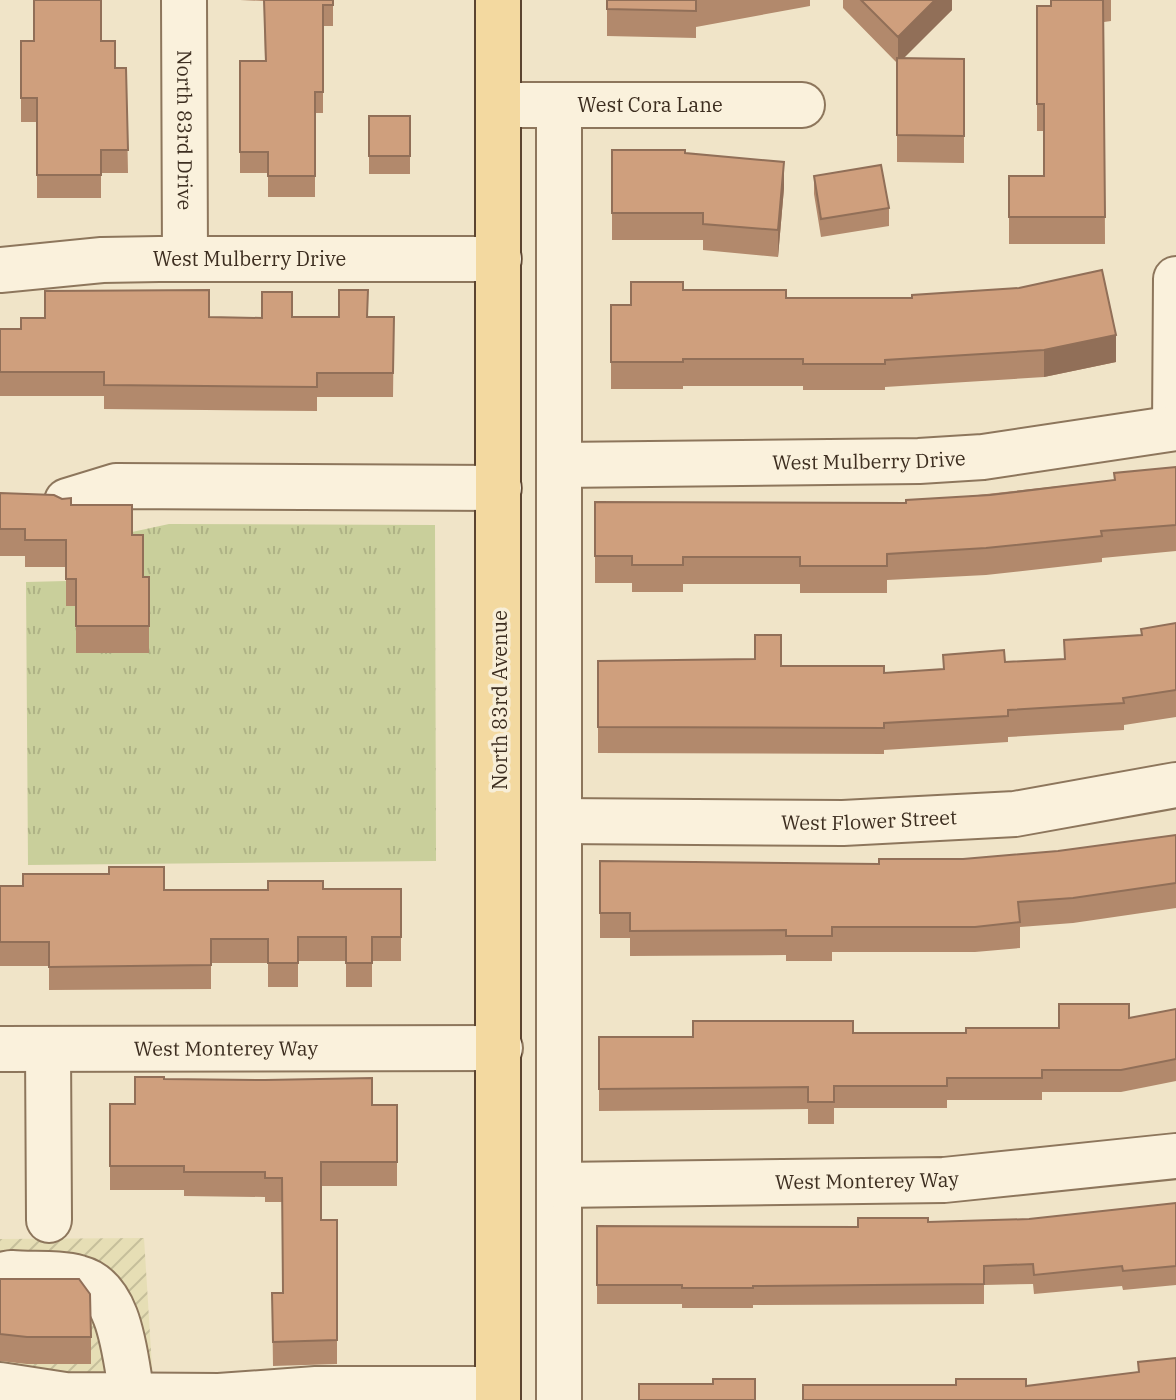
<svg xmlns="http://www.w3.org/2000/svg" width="1176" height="1400" viewBox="0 0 1176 1400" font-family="'IBM Plex Serif',serif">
<defs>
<pattern id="farmland-furrows" width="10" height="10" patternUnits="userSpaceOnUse" patternTransform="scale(2)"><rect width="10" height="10" fill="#e6deb5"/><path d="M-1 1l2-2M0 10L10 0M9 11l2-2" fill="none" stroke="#c6bf9b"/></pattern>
<pattern id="grass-tufts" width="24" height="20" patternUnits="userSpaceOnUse" patternTransform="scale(2)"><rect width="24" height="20" fill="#c9cf9b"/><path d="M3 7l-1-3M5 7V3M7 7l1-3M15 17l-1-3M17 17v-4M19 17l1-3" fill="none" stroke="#aeb285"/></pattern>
</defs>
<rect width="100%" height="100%" fill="#f0e4c8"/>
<!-- farmland -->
<path fill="url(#farmland-furrows)" d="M144 1238 153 1383 0 1400V1239Z"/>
<!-- grass -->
<path fill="url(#grass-tufts)" d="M169 524 435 525 436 861 28 865 26 582 66 581V606H76L149 653V604L132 561V532Z"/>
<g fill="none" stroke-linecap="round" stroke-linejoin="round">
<!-- minor casing -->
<g stroke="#8d765c" stroke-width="48">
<g id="minor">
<path id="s1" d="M184 0 185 259"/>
<path id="s2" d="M498 105H802"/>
<path d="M559 105V1400"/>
<path id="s3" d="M0 270 102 260 159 259H499"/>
<path d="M1175 428 1176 279"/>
<path id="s4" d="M559 465 919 461 983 457 1176 428"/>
<path d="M67 501 116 486 499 488"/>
<path id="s5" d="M559 821 843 823 1015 814 1176 785"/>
<path id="s6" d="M0 1049 500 1048"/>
<path d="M48 1049 49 1220"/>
<path id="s7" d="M559 1185 944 1180 1176 1156"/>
<path d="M0 1275 11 1273C32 1275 58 1272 79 1278 122 1289 125 1359 132 1395"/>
<path d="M0 1385 65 1395 219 1396 316 1389H498"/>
</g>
</g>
<!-- major casing -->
<g stroke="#5b4430" stroke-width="48">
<path id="major" d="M498 0V1400"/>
</g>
<!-- minor -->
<use href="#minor" stroke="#faf1dc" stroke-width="44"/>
<!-- major -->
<use href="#major" stroke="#f3d9a0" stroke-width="44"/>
</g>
<!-- wall -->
<path fill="#b2896c" d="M240 0H333V26H323V113H315V197H268V173H240V61H265L264 1Z
M607 0H810V6L696 27V38L607 36Z
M843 0H952V10L903 58 964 59V163L897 162V63L843 8Z
M1051 0H1111V21L1104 22 1105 244H1009V176H1044V131H1037V6H1051Z
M21 41H101L115 68H126L128 173H101V198H37V122H21Z
M369 116H410V174H369Z
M612 150 685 153 784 188 778 257 703 250V240H612Z
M814 176 889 208V226L821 237 814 194Z
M683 290 1116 362 1044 377 885 387V390H803V386H683V389H611V305H631Z
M209 317 262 318 292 317H394L393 397H317V411L104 409V396H0V329H21Z
M1176 467V551L1102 558V562L986 575 887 580V593H800V584H683V592H632V583H595V502L906 503 1114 480V473Z
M0 493 71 505 132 535 143 577H149V653H76V606H66V567H25V556H0Z
M1176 623V717L1124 725V730L1008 737V742L884 750V754L598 753V661L781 666 884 673 943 669V655L1005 662 1064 659V640L1141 635V629Z
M1176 835V908L1073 923 1020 927V948L975 952H832V961H786V955L630 956V938H600V861L879 864 963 859 1058 851Z
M0 886 164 890 401 889V961H372V987H346V961H298V987H268V963H211V989L49 990V966H0Z
M1176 1009V1081L1121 1092H1042V1100H947V1108H834V1124H808V1109L599 1111V1037H693L853 1033H966L1059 1028 1129 1018Z
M164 1079 372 1105H397V1186H321V1220H337V1364L273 1366 272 1293H283L282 1202H265V1197L184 1196V1190H110V1104H135Z
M1176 1203V1285L1123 1290 1122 1286 1034 1294 1033 1284 984 1285V1304L753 1305V1308H682V1304H597V1226L858 1227 928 1222 1029 1219Z
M0 1279 91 1337V1364H27L0 1361Z"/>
<!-- shaded-wall -->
<path fill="#916f58" d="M935 0H952V10L898 64V37Z
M784 162V188L778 257V230Z
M1116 335V362L1044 377V350Z"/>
<!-- building -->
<path fill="#cf9f7d" stroke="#916f58" stroke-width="2" d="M34 0H101V41H115V68H126L128 150H101V175H37V98H21V41H34Z
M264 0H333V5H323V92H315V176H268V152H240V61H266Z
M607 0H696V11L607 9Z
M861 0H935L898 37Z
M1051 0H1103L1105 217H1009V176H1044V104H1037V6H1051Z
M897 58 964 59V136L897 135Z
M369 116H410V156H369Z
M612 150H685V153L784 162 778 230 703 224V213H612Z
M881 165 889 208 821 219 814 176Z
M1102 270 1116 335 1044 350 885 360V364H803V359H683V362H611V305H631V282H683V290H786V298H912V295L1019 288Z
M209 290V317L262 318V292H292V317H339V290H368L367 317H394L393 373H317V387L104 385V372H0V329H21V318H45V291Z
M1176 467V525L1101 531 1102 536 986 548 887 554V566H800V557H683V565H632V556H595V502L906 503V500L990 495 1115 480 1114 473Z
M0 493 54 495 62 499 71 498V505H132V535H143V577H149V626H76V579H66V540H25V529H0Z
M1176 623V690L1123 698 1124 703 1008 710V716L884 723V728L598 727V661L755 659V635H781V666H884V673L944 669 943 655 1004 650 1005 662 1065 659 1064 640 1142 635 1141 629Z
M1176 835V883L1073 898 1018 902 1020 922 975 927H832V936H786V930L630 931V913H600V861L879 864V859H963L1058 851Z
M109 867H164V890H268V881H323V889H401V937H372V963H346V937H298V963H268V939H211V965L49 967V942H0V886H23V874H109Z
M1059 1004H1129V1018L1176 1009V1059L1121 1070H1042V1078H947V1086H834V1102H808V1087L599 1089V1037H693V1021H853V1033H966V1028H1059Z
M135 1077H164V1079L265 1080 372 1078V1105H397V1162H321V1220H337V1340L273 1342 272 1293H283L282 1178H265V1172H184V1166H110V1104H135Z
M1176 1203V1266L1123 1271 1122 1266 1034 1275 1033 1264 984 1266V1284L753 1286V1288H682V1285H597V1226L858 1227V1218H928V1222L1029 1219Z
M0 1279H79L90 1294 91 1337H27L0 1334Z
M1176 1358V1400H803V1385H956V1379H1026V1386L1139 1372 1138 1362Z
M713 1379H755V1400H639V1384H713Z"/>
<g text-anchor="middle" stroke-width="7" stroke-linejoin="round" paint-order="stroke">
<!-- street labels -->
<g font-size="20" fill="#3d2e20" stroke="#f7eed8">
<text dy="7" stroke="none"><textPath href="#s2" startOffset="152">West Cora Lane</textPath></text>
<text dy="7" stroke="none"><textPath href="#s1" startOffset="130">North 83rd Drive</textPath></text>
<text dy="7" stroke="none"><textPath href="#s3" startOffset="250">West Mulberry Drive</textPath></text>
<text dy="7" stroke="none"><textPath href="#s4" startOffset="310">West Mulberry Drive</textPath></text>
<text transform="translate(500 700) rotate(-90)" y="7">North 83rd Avenue</text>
<text dy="7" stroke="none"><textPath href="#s5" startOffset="310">West Flower Street</textPath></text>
<text dy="7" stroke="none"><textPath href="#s6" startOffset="226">West Monterey Way</textPath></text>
<text dy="7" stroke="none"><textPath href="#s7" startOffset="308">West Monterey Way</textPath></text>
</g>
</g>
</svg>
